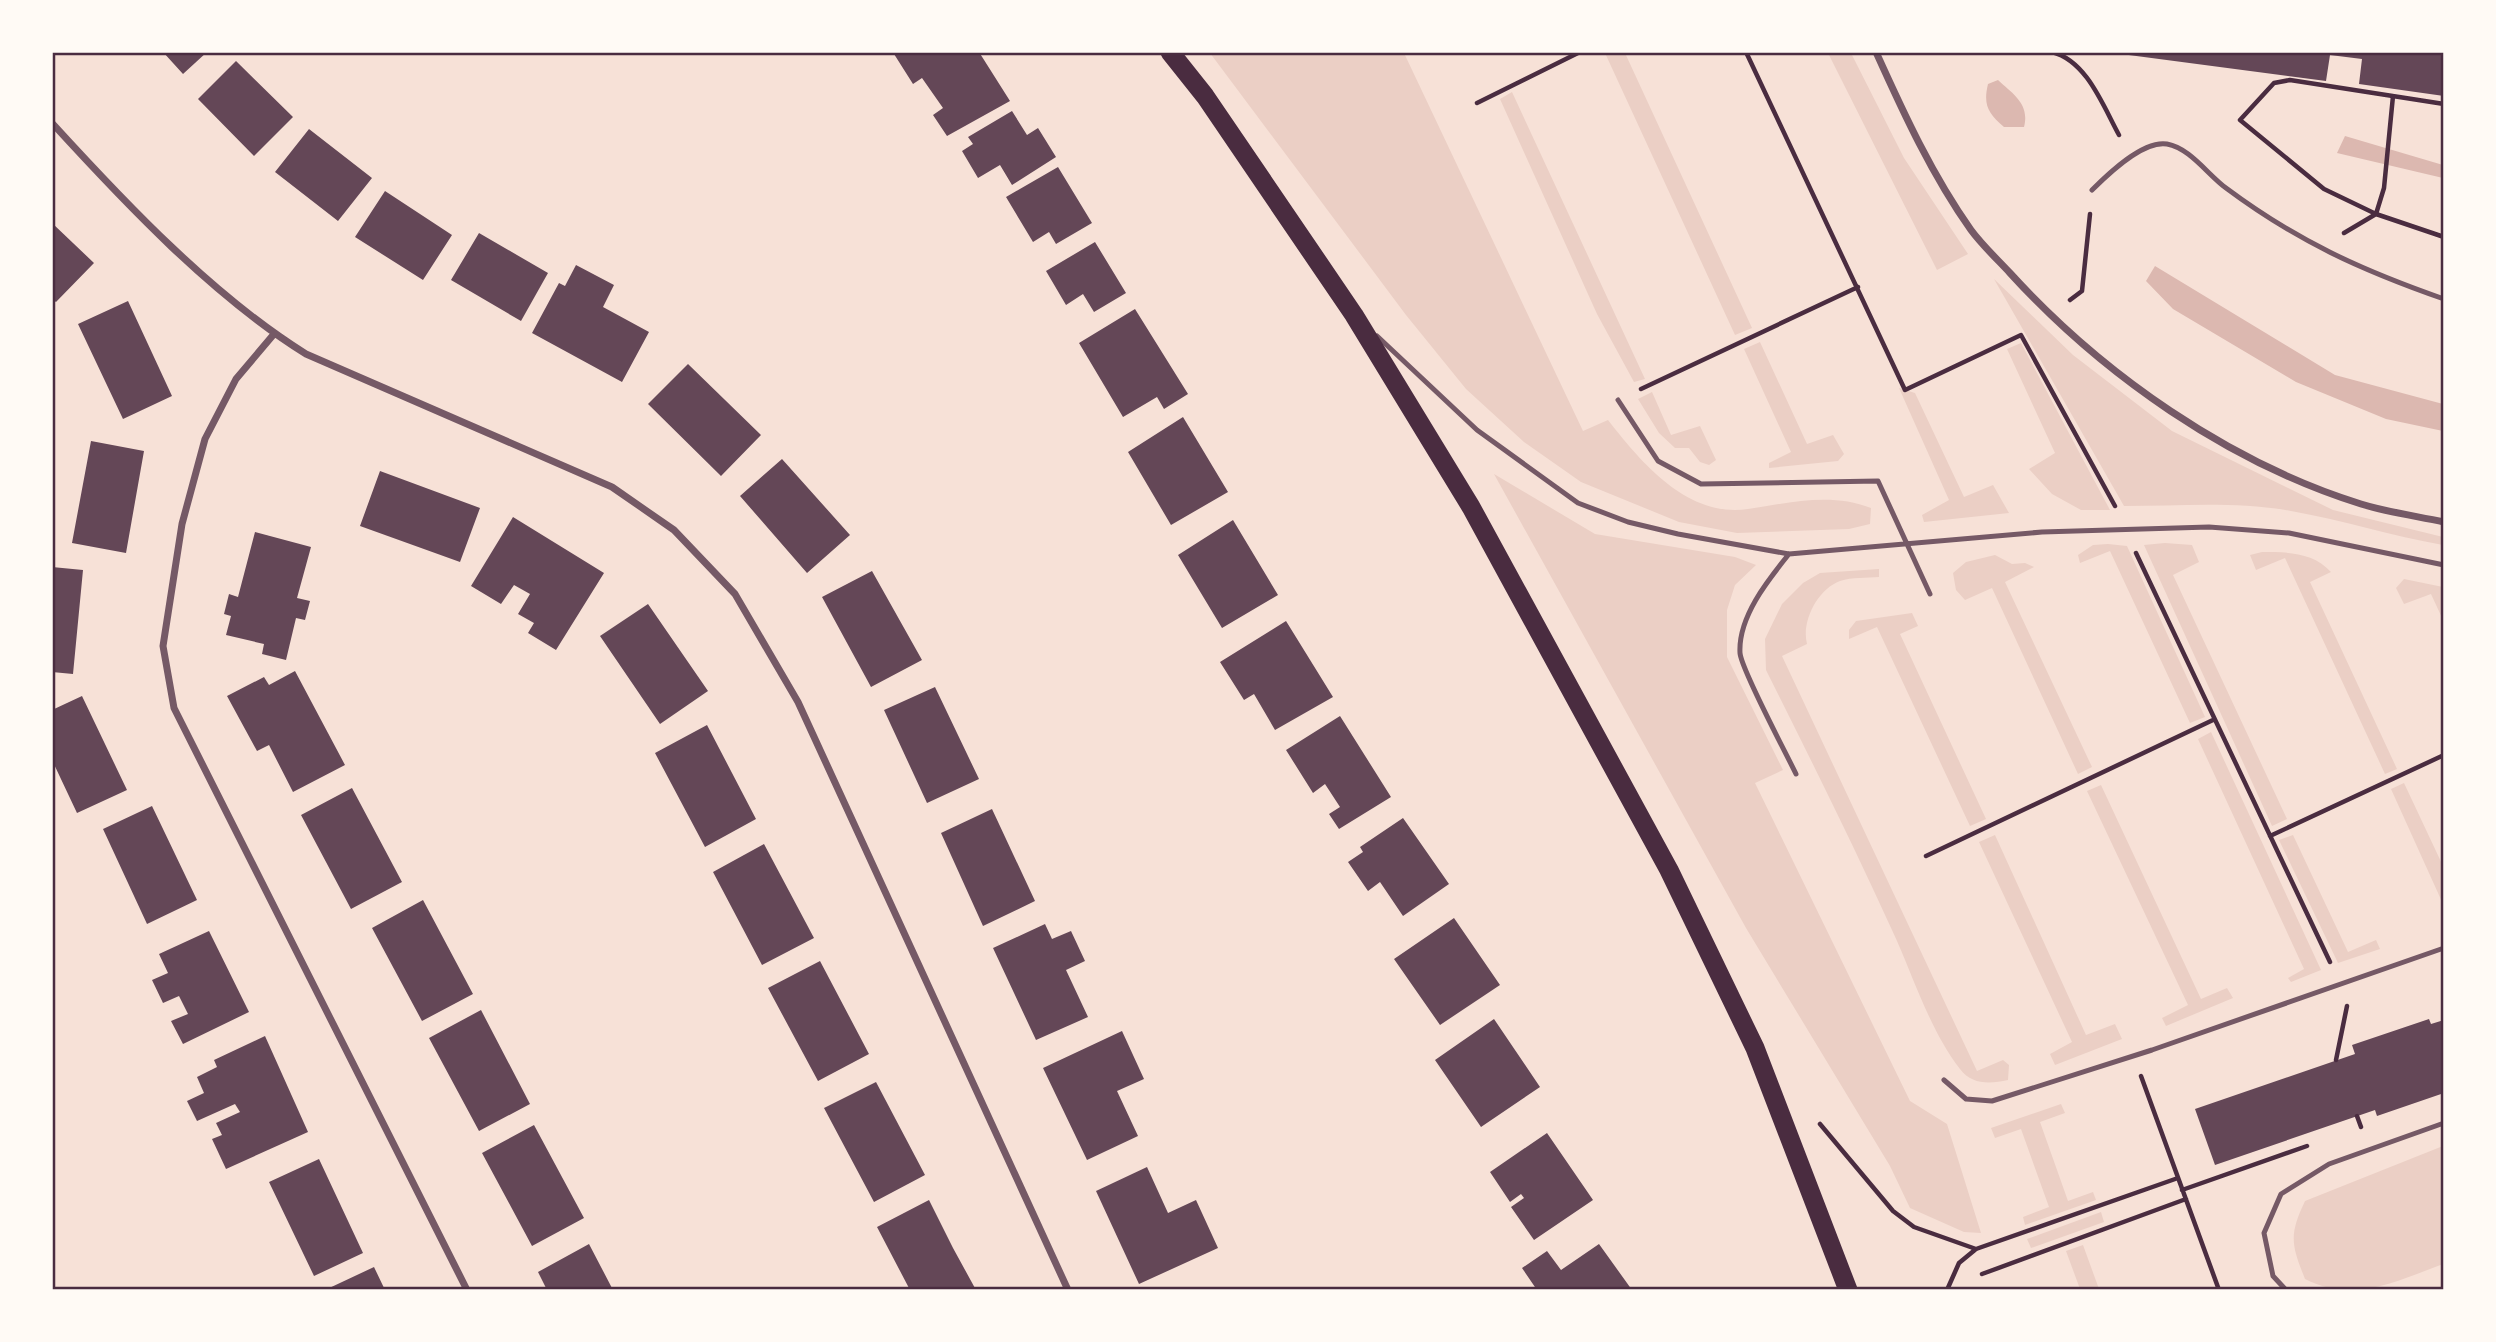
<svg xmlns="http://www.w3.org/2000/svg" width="2496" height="1342" viewBox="0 0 2496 1342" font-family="'Archivo Narrow',sans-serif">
<rect width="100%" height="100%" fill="#f7e1d7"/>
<!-- green -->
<path fill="#ebcfc5" d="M1210 53H1404L1583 431 1608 420C1641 462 1687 518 1748 509 1788 503 1831 492 1871 508L1870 524 1849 529 1737 533 1679 522 1581 482 1524 442 1466 389 1406 315Z
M1605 53H1625L1752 328 1735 335Z
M1828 53H1851L1904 158 1968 254 1937 270Z
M1512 92 1645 379 1634 382 1597 314 1500 99Z
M1994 279 2073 355 2172 431 2333 510 2443 537V545C2392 536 2342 520 2291 511 2237 501 2179 506 2124 506Z
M1760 342 1807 444 1833 435 1844 454 1838 461 1769 468V463L1791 452 1744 349Z
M2021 343 2110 510H2081L2052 494 2029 469 2055 453 2007 349Z
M1899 388 1915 393 1964 497 1993 485 2009 513 1924 522 1922 515 1949 500Z
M1652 392 1671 435 1700 426 1716 460 1709 465 1700 462 1689 448H1675L1659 433 1638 399Z
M1494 474 1595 534 1735 557 1756 565 1735 585 1727 610V657L1783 770 1755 783 1910 1101 1947 1124 1981 1233 1964 1232 1910 1208 1890 1166 1746 928Z
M2165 543 2192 545 2199 562 2173 575 2287 819 2272 826 2144 545Z
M2108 544 2127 546 2205 717 2190 723 2110 551 2080 563 2078 555 2093 545Z
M2262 552C2287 552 2313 552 2331 572L2310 582 2397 769 2385 774 2285 558 2256 570 2250 555Z
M1995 555 2012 564 2025 563 2034 567 2005 582 2092 767 2078 774 1992 588 1965 600 1956 590 1953 573 1966 562Z
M1879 569V577C1867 578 1852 577 1840 581 1818 589 1801 621 1807 644L1782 656 1977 1071 2003 1060 2009 1065 2008 1080C1990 1084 1972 1085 1960 1069 1929 1029 1913 975 1892 930 1852 842 1809 756 1766 670L1765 639 1782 604 1803 583 1820 573Z
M2404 579 2443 587V620L2431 594 2404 604 2396 588Z
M1912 613 1918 626 1900 634 1986 819 1970 826 1877 627 1849 639V630L1856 621Z
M2211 732 2321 970 2291 982 2288 978 2304 969 2198 739Z
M2404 783 2443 866V904L2391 789Z
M2101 785 2201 999 2227 988 2233 998 2166 1026 2162 1018 2188 1005 2087 791Z
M1995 835 2086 1035 2115 1024 2122 1039 2055 1065 2050 1054 2072 1042 1979 842Z
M2293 835 2348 952 2376 940 2380 949 2338 963 2279 840Z
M2061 1104 2065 1113 2040 1122 2068 1201 2093 1192 2096 1200 2025 1225 2023 1217 2049 1207 2021 1129 1995 1138 1991 1128Z
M2443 1146V1264C2397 1281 2354 1304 2305 1279 2291 1244 2289 1235 2305 1201Z
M2101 1212 2104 1222 2031 1248 2027 1239Z
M2083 1245 2099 1289H2080L2066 1251Z"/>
<!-- water -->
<path fill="#dcb8b0" d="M1998 80C2013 94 2030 104 2024 127H2004C1988 113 1983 105 1988 84Z
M2345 136 2443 165V178L2337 153Z
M2155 266 2335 375 2443 404V431L2386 419 2296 382 2173 309 2146 281Z"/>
<!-- building -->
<path fill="#644757" d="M163 52H207L183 74Z
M897 52H979L1010 101 947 136 933 115 943 108 922 78 913 84 894 54Z
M2106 52H2444V96L2359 84 2362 59 2330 55 2326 81Z
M236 61 293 117 254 156 198 99Z
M1012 111 1027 135 1038 128 1056 157 1012 185 1000 165 978 178 962 151 973 144 968 137Z
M309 129 372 178 338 221 275 172Z
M1058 167 1092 223 1056 244 1049 232 1033 242 1006 197Z
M385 191 452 235 423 280 355 237Z
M52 223 94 263 56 302 52 299Z
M479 233 548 273 521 321 451 280Z
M1095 242 1126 293 1094 312 1083 294 1066 305 1046 271Z
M576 265 614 285 603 307 649 332 622 382 532 333 559 283 565 286Z
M128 301 172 396 123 419 78 324Z
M1135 309 1188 394 1164 409 1157 397 1123 417 1079 343Z
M688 364 761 435 721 476 648 404Z
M1183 417 1228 492 1171 525 1128 452Z
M91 441 144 451 126 553 72 543Z
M782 459 850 535 807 573 740 496Z
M380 471 480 508 460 562 360 526Z
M513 517 604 573 556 650 528 633 534 623 518 614 530 594 514 585 501 604 471 586Z
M1233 520 1278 595 1222 628 1178 555Z
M255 532 311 547 297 598 310 601 305 620 296 618 286 660 262 654 264 644 226 635 231 616 224 614 229 594 238 597Z
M52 567 83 570 73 674 52 672Z
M872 571 922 660 871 687 822 597Z
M648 604 708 691 660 724 600 636Z
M1286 621 1333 697 1275 730 1254 694 1244 700 1220 662Z
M295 671 345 765 293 792 269 745 257 751 227 696 264 677 269 685Z
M935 687 979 779 927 803 884 710Z
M82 696 127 790 77 813 52 760V710Z
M1340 716 1391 797 1339 829 1329 814 1340 807 1325 784 1313 793 1286 750Z
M707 725 756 819 705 847 655 753Z
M352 788 402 882 351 909 301 815Z
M152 806 197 900 147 924 103 829Z
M992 809 1035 901 983 926 941 833Z
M1403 818 1449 884 1403 916 1380 882 1368 891 1348 862 1363 852 1360 847Z
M764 844 814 938 762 965 713 872Z
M423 900 473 994 422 1021 372 928Z
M1454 918 1500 985 1440 1025 1394 959Z
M1045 924 1052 939 1071 931 1085 961 1066 970 1088 1017 1036 1040 993 948Z
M209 931 249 1012 183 1044 171 1021 188 1014 179 996 163 1003 152 980 168 973 159 954Z
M820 961 869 1054 818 1081 768 988Z
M481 1010 530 1104 479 1131 429 1038Z
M1494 1019 1540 1087 1481 1127 1435 1060Z
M2429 1019 2431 1024 2444 1020V1093L2377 1116 2375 1110 2215 1165 2195 1109 2355 1054 2352 1045Z
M1122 1031 1144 1079 1117 1091 1138 1136 1087 1160 1043 1068Z
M265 1036 308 1132 226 1169 212 1139 222 1135 216 1123 240 1112 235 1104 197 1121 187 1101 204 1093 197 1077 217 1067 214 1060Z
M876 1082 925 1175 874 1202 824 1108Z
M534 1125 584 1218 532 1246 482 1153Z
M1547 1133 1593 1200 1534 1240 1511 1207 1524 1198 1521 1194 1510 1202 1490 1172Z
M319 1159 363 1253 314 1276 269 1182Z
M1147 1167 1168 1213 1196 1200 1218 1248 1139 1284 1096 1191Z
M929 1200 953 1248 976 1290H910L877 1227Z
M589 1244 613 1290H547L538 1272Z
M1599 1244 1632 1290H1537L1522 1268 1547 1251 1561 1270Z
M374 1267 385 1290H325Z"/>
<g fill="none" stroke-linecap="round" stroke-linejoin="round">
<!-- path -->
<path stroke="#4a2c40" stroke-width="4.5" d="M1746 52 1905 390 2021 335 2115 506
M2052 52C2087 61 2103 106 2119 135
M1477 103 1580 52
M2444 104 2290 80 2274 83 2240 120 2324 189 2376 214 2444 237
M2344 233 2376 214 2384 188 2393 96
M2070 300 2082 291 2090 214
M1641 389 1858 287
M2136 553 2330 962
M2270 836 2444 755
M1926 856 2213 720
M2336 1060 2347 1006
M2141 1076 2219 1290
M2357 1116 2361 1127
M1820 1124 1893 1211 1914 1227 1976 1249
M2182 1190 2307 1146
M1982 1274 2186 1199
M1947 1290 1959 1263 1976 1249 2178 1178"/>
<!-- service -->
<path stroke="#755966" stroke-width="5" d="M2092 190C2108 174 2143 140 2167 144 2190 148 2208 175 2226 188 2297 241 2361 270 2444 299
M1377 336 1477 430 1578 503 1628 522 1678 534 1789 554 2042 532 2209 527 2289 533 2444 565
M1618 400 1658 461 1701 484 1878 481 1930 594
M1789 554C1768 580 1738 617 1740 653 1741 669 1786 753 1796 774
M1944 1080 1966 1099 1992 1101 2152 1050 2444 948
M2286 1290 2273 1276 2264 1233 2281 1194 2329 1164 2444 1123"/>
<!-- minor -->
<path stroke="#755966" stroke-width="7" d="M1876 52C1904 114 1932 175 1971 230 1982 245 1997 259 2010 273 2102 374 2229 463 2361 504 2387 512 2416 516 2444 522
M52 123C126 204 213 296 306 354L612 487 674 530 735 594 798 702 1068 1290
M274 334 236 379 205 439 182 524 163 646 174 708 467 1290"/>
<!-- trunk -->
<path stroke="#4a2c40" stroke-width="19" d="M1170 52 1205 96 1354 315 1471 507 1669 870 1755 1048 1848 1290"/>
</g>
<!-- border -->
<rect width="2496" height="1342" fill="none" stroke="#fffaf5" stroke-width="108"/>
<rect x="54" y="54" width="2388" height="1234" fill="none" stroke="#4a2c40" stroke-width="2.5"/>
</svg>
